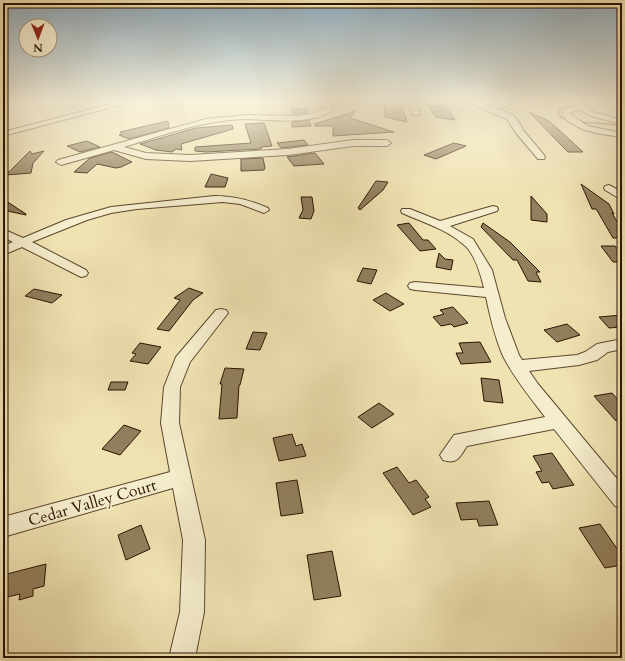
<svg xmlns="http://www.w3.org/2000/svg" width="625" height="661" viewBox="0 0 625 661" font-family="Cardo,serif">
<rect width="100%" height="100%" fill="#f0e3b2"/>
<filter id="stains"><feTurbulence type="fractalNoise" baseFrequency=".005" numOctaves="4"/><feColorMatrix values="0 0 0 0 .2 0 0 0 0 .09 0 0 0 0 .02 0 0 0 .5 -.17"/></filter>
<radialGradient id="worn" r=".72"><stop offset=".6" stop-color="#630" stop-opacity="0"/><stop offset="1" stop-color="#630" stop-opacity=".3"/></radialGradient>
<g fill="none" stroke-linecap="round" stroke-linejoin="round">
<!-- stream -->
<path stroke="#796546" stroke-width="1.5" d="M570 102 561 108 558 113 560 117 570 121
M580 122 622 125"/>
</g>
<!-- building -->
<path fill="#917f5d" stroke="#2a1300" d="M384 102H400L407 122 385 117Z
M428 106H445L455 120 436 117Z
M292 109H307V113L292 114Z
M356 111 350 118 394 132 333 136V126H315V124Z
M529 112 549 121 583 152H568Z
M309 120 311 126 292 127V122Z
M168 121 169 128 129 139 119 135 122 134 120 132Z
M264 123 272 146 261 147V149L206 152 195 151V147L251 143 245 124Z
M232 125 233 129 181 144 182 150 176 149 172 152 156 150 140 144 196 128Z
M304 140 308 145 281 148 277 143Z
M87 141 100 147 80 152 67 146Z
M454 143 466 146 436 159 424 155Z
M30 151 32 154 44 151 33 163 31 173 6 175Z
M112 152 132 162 121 167 116 168 97 164 87 173 74 172 90 158Z
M315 153 324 164 294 166 287 157Z
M263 158 265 168 264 170 241 171V159Z
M211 174 228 178 225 187H205Z
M376 181 388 182 383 190 360 210 358 208Z
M581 184 609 204 614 214 612 213 622 230V238H613L598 212 596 209H592Z
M531 196 547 214V222L531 220Z
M301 197H312L314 211 311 219 299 218 303 210Z
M3 199 26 214V215L3 210Z
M409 223 423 240H428L436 249 420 251 397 225Z
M483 223 510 242 540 272H536L541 282 528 281 517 260H513L481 227Z
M601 246H615L622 255V262H613Z
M439 253 445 259 453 260 451 270 436 267Z
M363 268 377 270 371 284 357 281Z
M189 288 203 293 193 300 169 331 157 329 180 300 174 298Z
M34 289 62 295 52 303 25 296Z
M386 293 404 304 390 311 373 300Z
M453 307 468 323 454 327 451 324 441 326 433 317 444 314 440 310Z
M622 315V327L609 328 599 317Z
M567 324 580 335 557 342 544 330Z
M253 332 267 333 260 350 246 349Z
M480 342 491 362 461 364 456 353H463L459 343Z
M140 343 161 347 148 364 130 361 136 354 132 353Z
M225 368 244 369 240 385H239L237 418 219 419 222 384H220Z
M481 378 499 380 503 403 484 401Z
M111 382H128L125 390H108Z
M612 393 622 404V420L616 421 594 396Z
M379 403 394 414 372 428 358 417Z
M124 425 141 431 120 455 102 449Z
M292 434 296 446 302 444 306 456 279 461 273 438Z
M552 453 574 485 553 489 549 482 542 483 536 472 542 471 533 456Z
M397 467 409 483 416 480 429 497 425 499 431 507 413 515 383 473Z
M297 480 303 513 281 516 276 483Z
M489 501 498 525 479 526 477 519 461 520 456 503Z
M600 524 622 556V565L605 568 579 528Z
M141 525 150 549 126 560 118 535Z
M332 551 341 596 314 600 307 555Z
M46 564 44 586 33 589V596L19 600 20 594 3 598V575Z"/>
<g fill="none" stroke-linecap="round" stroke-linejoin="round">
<!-- minor casing -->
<g stroke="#5c472c" stroke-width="2">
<path id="minor" d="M118 102H131L3 136V132Z
M325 102H332L334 107C321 126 269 120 249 119 206 119 164 135 124 147L146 153 190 155 288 149 353 140H387L391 143 387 146H353L288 155 190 161 146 159 114 150 61 165 56 162 58 160 206 119 246 115 300 116 310 114 325 108Z
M408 102H415L420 113 419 115H413Z
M466 102H478L491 107 503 102H514L498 109 513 115 517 119 523 130 544 155 545 157 544 159H538L516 133 507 119Z
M571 102H579L593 112 622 120V124L594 117 580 110 571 112 570 114 588 126 622 133V137C601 134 577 132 562 115L565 108 575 107Z
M609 185 622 192V200L605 190 604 188 605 186Z
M214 196C233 196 250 200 268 208L269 210 264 213 240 204 223 202 137 209 111 213 87 220 32 242 86 270 88 273 86 276 81 277 22 247 3 255V246L13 242 3 237V229L23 238 66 220 111 207Z
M493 206 497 207 498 209 497 211 450 226 473 239 492 270 505 318 519 355 522 360 577 355 585 352 597 344 622 339V349L608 352 597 360 579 365 529 371 538 384 622 485V509L615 506 554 429 467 446C460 456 458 465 443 460L440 455 454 435 545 417C530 397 514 378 503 356 495 338 490 316 486 297L415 290 410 289 408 286 410 283 415 282 484 288C481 275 474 252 463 244 446 229 422 222 402 213L401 211 402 209H410L440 221Z
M221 309 226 310 228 313 190 362 180 387 179 423 205 540 204 612 195 658H169L180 612 183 540 173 488 3 537V517L170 472 161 423 164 387 176 357 216 310Z"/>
</g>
<!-- minor -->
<use href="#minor" fill="#f5edcd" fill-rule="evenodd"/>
</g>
<!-- sky -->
<linearGradient id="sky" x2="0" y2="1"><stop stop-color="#90aaba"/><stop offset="0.52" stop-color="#f8f2dc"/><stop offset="1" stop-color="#f8f2dc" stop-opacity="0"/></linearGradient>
<rect width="625" height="195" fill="url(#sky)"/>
<g text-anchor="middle" stroke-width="3.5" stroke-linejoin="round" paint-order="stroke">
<!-- near-street labels -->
<g font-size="16" fill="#2a1300" stroke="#f5edcd">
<text transform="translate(92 502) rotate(-16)" y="6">Cedar Valley Court</text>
</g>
</g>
<!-- margin -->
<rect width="625" height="661" fill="none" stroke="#f0e3b2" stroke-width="16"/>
<rect x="4" y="4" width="617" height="653" fill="none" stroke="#2a1300" stroke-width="2"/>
<rect x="8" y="8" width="609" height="645" fill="none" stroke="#2a1300"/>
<!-- north arrow -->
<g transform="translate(38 38) rotate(179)"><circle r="19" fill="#f5edcd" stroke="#a4967b"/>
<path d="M0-3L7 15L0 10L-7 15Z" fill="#8f2418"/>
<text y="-6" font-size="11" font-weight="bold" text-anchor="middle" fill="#2a1300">N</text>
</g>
<rect width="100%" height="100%" filter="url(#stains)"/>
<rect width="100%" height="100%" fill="url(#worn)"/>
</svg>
